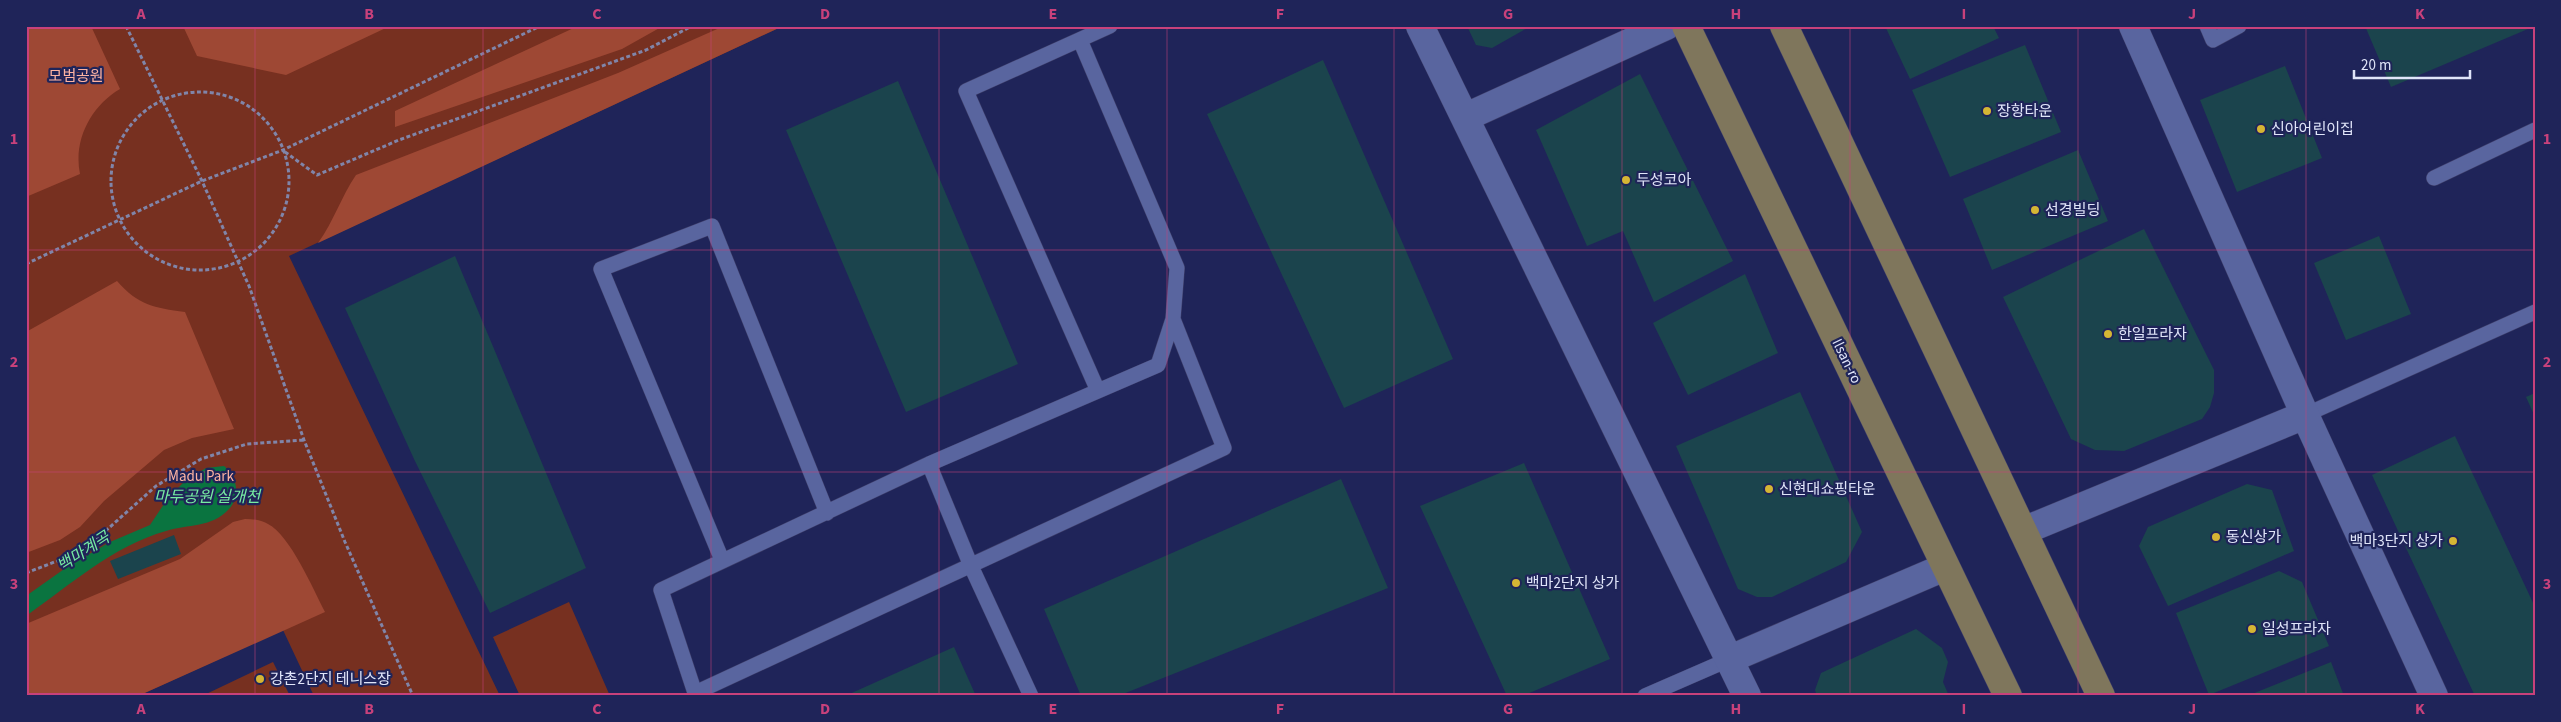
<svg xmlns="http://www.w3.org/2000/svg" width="2561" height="722" viewBox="0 0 2561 722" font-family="'Source Sans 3','Noto Sans KR',sans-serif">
<rect width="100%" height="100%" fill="#1f2459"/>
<!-- green -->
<path fill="#773020" d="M26 26H783L289 256 500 696H314L283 630 138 696H26Z
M569 602 610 696H520L493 637Z
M273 662 290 696H202Z"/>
<!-- forest -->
<path fill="#9e4834" d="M26 26H91L120 89C91 106 73 140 80 174L26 197Z
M183 26H390L286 75 197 56Z
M578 26H663L622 49 395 127V111Z
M724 26H783L318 243C334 221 341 197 356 175L618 73Z
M117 281C138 305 154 308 185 312L234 429 192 438 164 450 104 501 80 527 60 540 26 553V332Z
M245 519C253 519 261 520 268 524 290 535 313 589 325 612L138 696H26V624L180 559 233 522Z"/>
<!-- water -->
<path fill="#0a7440" d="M224 466C237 476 241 496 229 509 212 528 188 524 166 531 113 546 70 585 26 616V596L67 567 110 542 150 525 168 498 185 481 206 468Z"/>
<!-- building -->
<path fill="#1b444d" d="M1467 26H1531L1492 48 1476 45Z
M1885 26H1993L1999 38 1910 79Z
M2365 26H2535L2391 87Z
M2025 45 2061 132 1950 177 1912 90Z
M1323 60 1453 359 1344 408 1207 114Z
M2285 66 2322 158 2237 192 2200 100Z
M1640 74 1733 261 1654 302 1623 231 1587 246 1536 130Z
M898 81 1018 364 906 412 786 130Z
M2078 150 2108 221 1992 270 1963 199Z
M2144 229 2214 370V393L2210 407 2202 419 2124 451 2095 450 2071 439 2003 297Z
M2379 236 2411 314 2346 340 2314 263Z
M455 256 586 568 490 613 414 459 345 308Z
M1745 274 1778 353 1688 395 1653 323Z
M1800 392 1862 532 1846 562 1772 597H1757L1738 589 1676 446Z
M2535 393V417L2526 397Z
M2455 436 2535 607V693L2529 696H2475L2372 475Z
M1524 463 1610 659 1522 696H1507L1420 506Z
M1341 479 1388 588 1118 696H1081L1044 609Z
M2247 484 2272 490 2294 551 2168 606 2139 546 2148 527Z
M174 535 181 554 118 579 110 561Z
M2279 571 2302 582 2329 646 2209 695 2176 613Z
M1916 629 1942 648 1948 662 1943 682 1949 696H1817L1815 690 1821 673Z
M954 647 976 696H845Z
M2331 662 2344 696H2247Z"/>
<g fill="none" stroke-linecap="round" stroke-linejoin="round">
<!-- service casing -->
<g stroke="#3e3e69" stroke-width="16">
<path id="service" d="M2207 26 2213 40 2239 26
M1080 40 1177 268 1173 319 1158 365 929 464 661 590 695 693 1224 448 1173 319
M2434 178 2535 130
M1098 391 966 91 1110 26
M2305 415 2535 312
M929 464 971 566 1031 696
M722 560 601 269 712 226 827 513
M1645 696 1730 659"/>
</g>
<!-- minor casing -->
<g stroke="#3e3e69" stroke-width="29">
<path id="minor" d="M1420 26 1747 696
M2133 26 2305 415 2434 696
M1466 117 1666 26
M2023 531 2305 415
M1730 659 1945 567"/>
</g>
<!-- primary casing -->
<g stroke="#3e3e69" stroke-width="29">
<path id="primary" d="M1686 26 2008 696
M1784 26 2101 696"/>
</g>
<!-- path -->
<path stroke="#8085a9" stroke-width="3" stroke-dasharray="4 2.5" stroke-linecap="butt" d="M126 26 202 181 249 286 304 440 345 542 413 696
M111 181a89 89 0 1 1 178 0a89 89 0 1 1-178 0Z
M285 152 317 175 399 140 646 50 692 26
M26 264 202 181 283 150 540 26
M26 573 83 551 156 486 201 459 247 444 304 440"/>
<!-- service -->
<use href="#service" stroke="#59659f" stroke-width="15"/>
<!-- minor -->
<use href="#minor" stroke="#59659f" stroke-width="28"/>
<!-- primary -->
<use href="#primary" stroke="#7f765c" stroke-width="28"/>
</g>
<!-- grid -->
<path fill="none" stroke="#c8417b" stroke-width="1" stroke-opacity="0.55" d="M255 26V696M483 26V696M711 26V696M939 26V696M1167 26V696M1394 26V696M1622 26V696M1850 26V696M2078 26V696M2306 26V696M26 250H2535M26 472H2535"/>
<!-- markers -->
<g fill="#d5b534" stroke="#1f2459" stroke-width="2">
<circle cx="1987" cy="111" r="5"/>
<circle cx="2261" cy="129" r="5"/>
<circle cx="1626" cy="180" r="5"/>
<circle cx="2035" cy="210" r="5"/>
<circle cx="2108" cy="334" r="5"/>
<circle cx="1769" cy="489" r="5"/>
<circle cx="2216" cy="537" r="5"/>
<circle cx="2453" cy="541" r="5"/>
<circle cx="1516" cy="583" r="5"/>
<circle cx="2252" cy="629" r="5"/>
<circle cx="260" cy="679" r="5"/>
</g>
<g text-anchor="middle" stroke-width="4.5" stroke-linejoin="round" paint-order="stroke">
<!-- park labels -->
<g font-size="15" fill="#fdb3a2" stroke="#1f2459">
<text x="76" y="81">모범공원</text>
<text x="201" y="481">Madu Park</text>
</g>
<!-- poi labels -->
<g font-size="15" fill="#e0e5f9" stroke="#1f2459" text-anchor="start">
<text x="1997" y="116">장항타운</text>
<text x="2271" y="134">신아어린이집</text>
<text x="1636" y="185">두성코아</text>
<text x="2045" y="215">선경빌딩</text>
<text x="2118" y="339">한일프라자</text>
<text x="1779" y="494">신현대쇼핑타운</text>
<text x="2226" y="542">동신상가</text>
<text x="2443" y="546" text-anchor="end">백마3단지 상가</text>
<text x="1526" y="588">백마2단지 상가</text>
<text x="2262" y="634">일성프라자</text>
<text x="270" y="684">강촌2단지 테니스장</text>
</g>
<!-- street labels -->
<g font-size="15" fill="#e0e5f9" stroke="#1f2459">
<text transform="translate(1847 361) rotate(64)" y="5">Ilsan-ro</text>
</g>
<!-- water labels -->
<g font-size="16" font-style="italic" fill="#77eca2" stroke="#1f2459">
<text x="207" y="502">마두공원 실개천</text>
<text transform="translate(83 551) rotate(-33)" y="6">백마계곡</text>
</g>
</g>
<!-- border -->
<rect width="2561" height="722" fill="none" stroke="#1f2459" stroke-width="55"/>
<!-- scale -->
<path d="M2354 70v8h116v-8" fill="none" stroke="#e0e5f9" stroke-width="2.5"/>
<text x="2361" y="70" font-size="15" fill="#e0e5f9" stroke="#1f2459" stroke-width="4" paint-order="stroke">20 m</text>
<rect x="28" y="28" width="2506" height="666" fill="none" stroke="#c8417b" stroke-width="2"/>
<g font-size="16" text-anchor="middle" font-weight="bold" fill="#c8417b">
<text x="141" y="19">A</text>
<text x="369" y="19">B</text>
<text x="597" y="19">C</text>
<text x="825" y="19">D</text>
<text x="1053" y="19">E</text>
<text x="1280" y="19">F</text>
<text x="1508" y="19">G</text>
<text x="1736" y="19">H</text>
<text x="1964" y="19">I</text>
<text x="2192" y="19">J</text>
<text x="2420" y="19">K</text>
<text x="14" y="144">1</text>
<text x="2547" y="144">1</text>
<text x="14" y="367">2</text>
<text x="2547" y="367">2</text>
<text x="14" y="589">3</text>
<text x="2547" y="589">3</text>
<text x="141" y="714">A</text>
<text x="369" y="714">B</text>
<text x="597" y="714">C</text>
<text x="825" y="714">D</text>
<text x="1053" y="714">E</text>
<text x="1280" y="714">F</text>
<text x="1508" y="714">G</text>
<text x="1736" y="714">H</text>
<text x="1964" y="714">I</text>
<text x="2192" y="714">J</text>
<text x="2420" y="714">K</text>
</g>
</svg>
